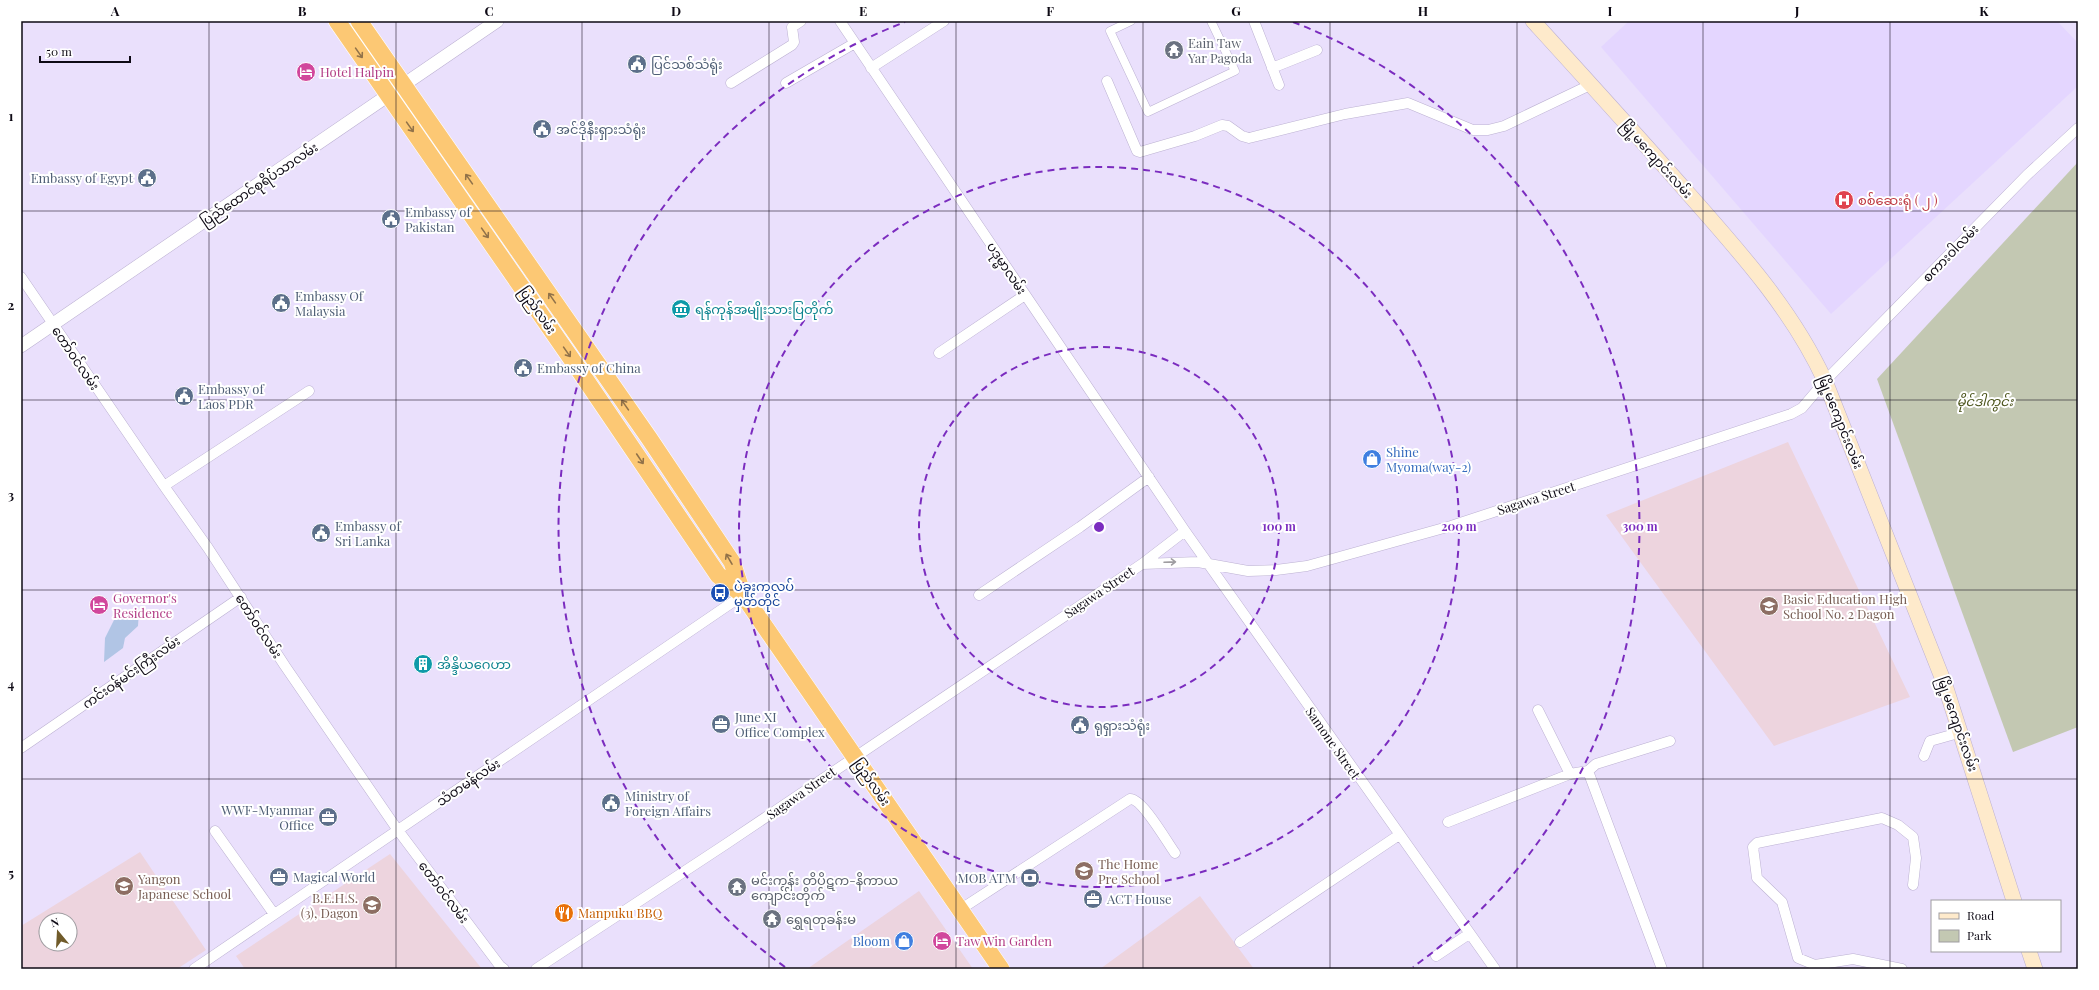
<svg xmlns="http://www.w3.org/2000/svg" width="2099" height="990" viewBox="0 0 2099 990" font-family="'Playfair Display','Noto Sans Myanmar',serif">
<rect width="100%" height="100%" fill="#eae0fc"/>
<!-- commercial -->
<path fill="#ecd4df" d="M919 891 973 969H807Z"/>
<!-- built -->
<path fill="#e4d6ff" d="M1629 21H2057L2078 43V86L1831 314 1601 47Z"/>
<!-- education -->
<path fill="#edd4de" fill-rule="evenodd" d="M1788 442 1910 697 1774 746 1606 515Z
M140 852 206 950 177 969H21V926ZM46 920H70V944H46Z
M390 854 482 969H245L236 956Z
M1200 896 1254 969H1100Z"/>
<!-- green -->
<path fill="#c3c8b2" d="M2078 162V727L2013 752 1877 379Z"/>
<!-- water -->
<path fill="#b1c5e5" d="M139 611 138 626 125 638 123 648 104 662 105 638 117 614Z"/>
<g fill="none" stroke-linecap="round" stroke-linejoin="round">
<!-- pedestrian casing -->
<g stroke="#bcb1d2" stroke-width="9">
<path id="pedestrian" d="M1131 21 1110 31 1148 112 1235 71 1211 21"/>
</g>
<!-- minor casing -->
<g stroke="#bcb1d2" stroke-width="11">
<path id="minor" d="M840 21 1185 531 1495 969
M1254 21 1279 85
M871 68 944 21
M1272 68 1317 50
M1107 81 1137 151 1140 152 1195 136 1222 125 1228 126 1242 136 1249 138 1345 114 1408 103 1473 130H1488L1504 126 1590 85
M731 83 792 45 794 42 792 27 801 21
M786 83 855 43
M21 277 164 486 208 548 285 666 397 829 500 966 504 969
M939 353 1025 295
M164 486 309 391
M1142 564 1198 562 1248 571 1276 570 1307 566 1451 526 1791 414 1802 408 1825 381 2027 175 2078 128
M979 595 1080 527 1149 477
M1538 710 1570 774 1588 771 1662 969
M21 748 241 597
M1924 756 1930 741 1962 732
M1588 771 1596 764 1670 741
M1448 822 1570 774
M215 831 274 914
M961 909 1130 799C1142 798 1167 842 1175 853
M1240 942 1399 835
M1436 956 1469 934
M194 969 743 595
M536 969 726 844 1142 564 1185 531
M1902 969 1853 959 1815 965 1798 958 1782 902 1757 878 1753 847 1757 843 1882 818 1898 825 1913 837 1916 858 1913 885"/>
</g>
<!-- tertiary casing -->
<g stroke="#bcb1d2" stroke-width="14">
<path id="tertiary" d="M21 346 497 21"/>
</g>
<!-- secondary casing -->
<g stroke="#bcb1d2" stroke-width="16">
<path id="secondary" d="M1533 21C1584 77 1636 134 1686 191 1738 250 1792 309 1825 381L1945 685 2014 901
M2029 951 2035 969"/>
</g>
<!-- trunk casing -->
<g stroke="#fff" stroke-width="18">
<path id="trunk" d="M337 21 577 367 718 575 743 595
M359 21 649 438 732 562 743 595 1001 969"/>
</g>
<!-- pedestrian -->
<use href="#pedestrian" stroke="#fff" stroke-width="8"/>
<!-- minor -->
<use href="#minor" stroke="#fff" stroke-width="10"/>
<!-- tertiary -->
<use href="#tertiary" stroke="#fff" stroke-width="13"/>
<!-- secondary -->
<use href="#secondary" stroke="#feeacb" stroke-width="15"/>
<!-- trunk -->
<use href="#trunk" stroke="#fcc874" stroke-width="17"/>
</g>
<!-- one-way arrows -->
<defs><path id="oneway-shaft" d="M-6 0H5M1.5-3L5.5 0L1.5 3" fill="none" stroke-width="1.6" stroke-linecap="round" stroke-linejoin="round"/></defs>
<g stroke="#917249">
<use href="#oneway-shaft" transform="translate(359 53) rotate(55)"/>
<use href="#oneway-shaft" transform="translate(410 127) rotate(55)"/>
<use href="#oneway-shaft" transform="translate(469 179) rotate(-125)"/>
<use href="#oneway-shaft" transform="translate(485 233) rotate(55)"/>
<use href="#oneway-shaft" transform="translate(552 298) rotate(-125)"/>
<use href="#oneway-shaft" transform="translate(567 352) rotate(55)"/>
<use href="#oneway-shaft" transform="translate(625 405) rotate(-125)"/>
<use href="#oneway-shaft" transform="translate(640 459) rotate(56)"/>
<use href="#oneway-shaft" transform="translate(729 559) rotate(-120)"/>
</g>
<use stroke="#9f9da1" href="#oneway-shaft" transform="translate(1170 562) rotate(-2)"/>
<!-- grid -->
<path fill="none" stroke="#0e0a15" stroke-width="1" stroke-opacity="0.55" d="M209 21V969M396 21V969M582 21V969M769 21V969M956 21V969M1143 21V969M1330 21V969M1517 21V969M1703 21V969M1890 21V969M21 211H2078M21 400H2078M21 590H2078M21 779H2078"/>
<!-- distance rings -->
<g fill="none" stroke="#7b2cbf" stroke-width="2" stroke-dasharray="7 5">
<circle cx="1099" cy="527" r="180"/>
<circle cx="1099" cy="527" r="360"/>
<path d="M785 967A541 541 0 0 1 905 22M1293 22A541 541 0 0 1 1413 967"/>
</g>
<!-- icons -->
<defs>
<g id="temple-disc" transform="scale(1)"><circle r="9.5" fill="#6b7280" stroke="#fff"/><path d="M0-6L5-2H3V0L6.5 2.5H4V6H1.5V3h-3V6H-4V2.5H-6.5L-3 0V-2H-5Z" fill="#fff"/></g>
<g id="civic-disc" transform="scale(1)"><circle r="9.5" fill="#5c6f8a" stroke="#fff"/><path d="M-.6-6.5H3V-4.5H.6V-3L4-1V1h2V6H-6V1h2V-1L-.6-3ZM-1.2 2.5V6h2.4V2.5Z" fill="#fff"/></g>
<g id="hotel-disc" transform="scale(1)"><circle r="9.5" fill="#d1479c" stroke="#fff"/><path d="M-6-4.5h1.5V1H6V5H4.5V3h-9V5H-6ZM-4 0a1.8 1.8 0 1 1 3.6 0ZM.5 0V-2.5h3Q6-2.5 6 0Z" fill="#fff"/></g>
<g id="hospital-disc" transform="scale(1)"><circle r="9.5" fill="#e0444e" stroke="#fff"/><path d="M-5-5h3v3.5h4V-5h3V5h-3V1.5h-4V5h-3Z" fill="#fff"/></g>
<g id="museum-disc" transform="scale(1)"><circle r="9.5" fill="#0f9aa8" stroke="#fff"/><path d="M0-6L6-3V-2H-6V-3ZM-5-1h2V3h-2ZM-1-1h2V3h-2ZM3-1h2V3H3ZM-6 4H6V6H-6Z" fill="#fff"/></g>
<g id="shop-disc" transform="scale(1)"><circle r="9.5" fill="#3f7fe0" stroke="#fff"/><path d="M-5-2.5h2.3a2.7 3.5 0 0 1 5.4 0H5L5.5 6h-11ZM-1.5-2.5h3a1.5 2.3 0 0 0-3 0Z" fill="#fff"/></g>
<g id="bus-disc" transform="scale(1)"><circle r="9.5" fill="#1a4fb4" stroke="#fff"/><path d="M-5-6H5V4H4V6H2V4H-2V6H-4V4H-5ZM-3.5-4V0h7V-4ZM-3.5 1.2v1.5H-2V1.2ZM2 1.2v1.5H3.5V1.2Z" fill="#fff"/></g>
<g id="school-disc" transform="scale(1)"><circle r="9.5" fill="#8d6e63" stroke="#fff"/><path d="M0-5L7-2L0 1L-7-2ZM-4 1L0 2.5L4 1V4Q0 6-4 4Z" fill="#fff"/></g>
<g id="building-disc" transform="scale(1)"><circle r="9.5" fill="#0f9aa8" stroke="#fff"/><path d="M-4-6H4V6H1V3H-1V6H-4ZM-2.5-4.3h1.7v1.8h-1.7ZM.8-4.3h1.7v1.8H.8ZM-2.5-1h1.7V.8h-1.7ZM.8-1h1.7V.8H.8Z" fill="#fff"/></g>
<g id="office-disc" transform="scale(1)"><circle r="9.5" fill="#5c6f8a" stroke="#fff"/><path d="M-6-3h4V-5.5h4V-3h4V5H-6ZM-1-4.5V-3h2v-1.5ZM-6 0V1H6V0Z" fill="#fff"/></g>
<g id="bank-disc" transform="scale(1)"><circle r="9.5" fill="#5c6f8a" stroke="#fff"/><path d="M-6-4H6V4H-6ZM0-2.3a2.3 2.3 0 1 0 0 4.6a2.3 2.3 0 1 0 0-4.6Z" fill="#fff"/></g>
<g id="restaurant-disc" transform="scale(1)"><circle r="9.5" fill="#e8710a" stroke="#fff"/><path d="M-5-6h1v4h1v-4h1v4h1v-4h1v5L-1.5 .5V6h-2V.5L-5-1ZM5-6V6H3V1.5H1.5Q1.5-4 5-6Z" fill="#fff"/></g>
</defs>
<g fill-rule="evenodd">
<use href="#temple-disc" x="1174" y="50"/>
<use href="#civic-disc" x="637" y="64"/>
<use href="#hotel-disc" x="306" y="72"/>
<use href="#civic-disc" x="542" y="129"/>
<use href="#civic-disc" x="147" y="178"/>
<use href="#hospital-disc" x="1844" y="200"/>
<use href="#civic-disc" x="391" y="219"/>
<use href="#civic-disc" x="281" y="303"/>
<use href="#museum-disc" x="681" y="309"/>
<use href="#civic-disc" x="523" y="368"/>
<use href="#civic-disc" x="184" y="396"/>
<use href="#shop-disc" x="1372" y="459"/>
<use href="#civic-disc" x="321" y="533"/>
<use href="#bus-disc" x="720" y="593"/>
<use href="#hotel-disc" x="99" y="605"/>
<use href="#school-disc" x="1769" y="606"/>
<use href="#building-disc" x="423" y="664"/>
<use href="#office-disc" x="721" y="724"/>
<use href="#civic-disc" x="1080" y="725"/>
<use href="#civic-disc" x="611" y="803"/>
<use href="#office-disc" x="328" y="817"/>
<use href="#school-disc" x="1084" y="871"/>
<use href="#office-disc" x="279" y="877"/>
<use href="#bank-disc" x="1030" y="878"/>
<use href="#school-disc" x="124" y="886"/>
<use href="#temple-disc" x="737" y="887"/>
<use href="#office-disc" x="1093" y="899"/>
<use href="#school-disc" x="372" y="905"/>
<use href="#restaurant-disc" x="564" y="913"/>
<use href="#temple-disc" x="772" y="919"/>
<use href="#shop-disc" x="904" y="941"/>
<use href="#hotel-disc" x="942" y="941"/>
</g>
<g text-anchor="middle" stroke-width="4" stroke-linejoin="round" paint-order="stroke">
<!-- worship labels -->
<g font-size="13" fill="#5b616d" stroke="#fff" text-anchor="start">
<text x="1188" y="48">Eain Taw<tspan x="1188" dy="15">Yar Pagoda</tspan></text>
<text x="751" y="885">မင်းကွန်း တိပိဋက-နိကာယ<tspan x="751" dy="15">ကျောင်းတိုက်</tspan></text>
<text x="786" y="924">ရွှေရတုခန်းမ</text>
</g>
<!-- service labels -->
<g font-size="13" fill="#4e5e75" stroke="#fff" text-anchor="start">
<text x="651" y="69">ပြင်သစ်သံရုံး</text>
<text x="556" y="134">အင်ဒိုနီးရှားသံရုံး</text>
<text x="133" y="183" text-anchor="end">Embassy of Egypt</text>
<text x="405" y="217">Embassy of<tspan x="405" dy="15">Pakistan</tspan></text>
<text x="295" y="301">Embassy Of<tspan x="295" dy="15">Malaysia</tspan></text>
<text x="537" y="373">Embassy of China</text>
<text x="198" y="394">Embassy of<tspan x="198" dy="15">Laos PDR</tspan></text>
<text x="335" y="531">Embassy of<tspan x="335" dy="15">Sri Lanka</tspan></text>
<text x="735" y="722">June XI<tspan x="735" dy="15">Office Complex</tspan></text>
<text x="1094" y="730">ရုရှားသံရုံး</text>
<text x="625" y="801">Ministry of<tspan x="625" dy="15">Foreign Affairs</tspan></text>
<text x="314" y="815" text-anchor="end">WWF-Myanmar<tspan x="314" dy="15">Office</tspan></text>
<text x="293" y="882">Magical World</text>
<text x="1016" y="883" text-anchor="end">MOB ATM</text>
<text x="1107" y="904">ACT House</text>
</g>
<!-- hotel labels -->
<g font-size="13" fill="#b23c85" stroke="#fff" text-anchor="start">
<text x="320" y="77">Hotel Halpin</text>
<text x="113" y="603">Governor's<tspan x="113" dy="15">Residence</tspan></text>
<text x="956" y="946">Taw Win Garden</text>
</g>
<!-- street labels -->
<g font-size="13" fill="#0e0a15" stroke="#fff">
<text transform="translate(1657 159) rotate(48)" y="5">မြို့မကျောင်းလမ်း</text>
<text transform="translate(259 184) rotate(-34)" y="5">ပြည်ထောင်စုရိပ်သာလမ်း</text>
<text transform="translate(1950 253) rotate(-46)" y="5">စကားဝါလမ်း</text>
<text transform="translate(1007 268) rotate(56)" y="5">ပဒုမ္မာလမ်း</text>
<text transform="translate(538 310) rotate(55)" y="5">ပြည်လမ်း</text>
<text transform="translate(76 358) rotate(56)" y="5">တော်ဝင်လမ်း</text>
<text transform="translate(1841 422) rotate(68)" y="5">မြို့မကျောင်းလမ်း</text>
<text transform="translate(1536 498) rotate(-18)" y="5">Sagawa Street</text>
<text transform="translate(1099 592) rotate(-34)" y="5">Sagawa Street</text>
<text transform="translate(259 626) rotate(57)" y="5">တော်ဝင်လမ်း</text>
<text transform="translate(131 672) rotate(-35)" y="5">ကင်းဝန်မင်းကြီးလမ်း</text>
<text transform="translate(1958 724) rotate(71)" y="5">မြို့မကျောင်းလမ်း</text>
<text transform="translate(1333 743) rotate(55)" y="5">Samone Street</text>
<text transform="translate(468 782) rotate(-34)" y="5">သံတမန်လမ်း</text>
<text transform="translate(872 782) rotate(55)" y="5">ပြည်လမ်း</text>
<text transform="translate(801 793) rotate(-35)" y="5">Sagawa Street</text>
<text transform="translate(444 892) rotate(53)" y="5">တော်ဝင်လမ်း</text>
</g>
<!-- health labels -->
<g font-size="13" fill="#be3a42" stroke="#fff" text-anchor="start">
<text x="1858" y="205">စစ်ဆေးရုံ ( ၂ )</text>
</g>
<!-- culture labels -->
<g font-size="13" fill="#0d838f" stroke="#fff" text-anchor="start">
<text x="695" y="314">ရန်ကုန်အမျိုးသားပြတိုက်</text>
<text x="437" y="669">အိန္ဒိယဂေဟာ</text>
</g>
<!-- park labels -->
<g font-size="13" font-style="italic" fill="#4a531a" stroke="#fff">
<text x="1985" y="406">မိုင်ဒါကွင်း</text>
</g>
<!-- shop labels -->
<g font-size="13" fill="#366cbe" stroke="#fff" text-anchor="start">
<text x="1386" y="457">Shine<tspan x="1386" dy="15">Myoma(way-2)</tspan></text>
<text x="890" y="946" text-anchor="end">Bloom</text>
</g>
<!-- transit labels -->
<g font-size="13" fill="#164399" stroke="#fff" text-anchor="start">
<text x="734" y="591">ပဲခူးကလပ်<tspan x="734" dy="15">မှတ်တိုင်</tspan></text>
</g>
<!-- education labels -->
<g font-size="13" fill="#785e54" stroke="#fff" text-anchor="start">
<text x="1783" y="604">Basic Education High<tspan x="1783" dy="15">School No. 2 Dagon</tspan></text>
<text x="1098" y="869">The Home<tspan x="1098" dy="15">Pre School</tspan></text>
<text x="138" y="884">Yangon<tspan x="138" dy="15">Japanese School</tspan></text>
<text x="358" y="903" text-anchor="end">B.E.H.S.<tspan x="358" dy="15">(3), Dagon</tspan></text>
</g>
<!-- food labels -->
<g font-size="13" fill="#c56008" stroke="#fff" text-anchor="start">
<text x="578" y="918">Manpuku BBQ</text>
</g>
</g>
<circle cx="1099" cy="527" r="6" fill="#7b2cbf" stroke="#fff" stroke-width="2"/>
<g font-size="12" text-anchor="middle" font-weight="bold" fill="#7b2cbf" stroke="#fff" stroke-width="4" stroke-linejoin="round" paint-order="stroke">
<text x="1279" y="531">100 m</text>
<text x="1459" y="531">200 m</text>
<text x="1640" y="531">300 m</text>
</g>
<!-- border -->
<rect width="2099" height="990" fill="none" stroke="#ffffff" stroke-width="44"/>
<!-- legend -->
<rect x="1931" y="900" width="130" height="52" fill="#ffffff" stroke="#9f9da1"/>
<rect x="1939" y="913" width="20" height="6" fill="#feeacb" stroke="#9f9da1"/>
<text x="1967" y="920" font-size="12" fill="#0e0a15">Road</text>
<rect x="1939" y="930" width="20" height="12" fill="#c3c8b2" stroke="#9f9da1"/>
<text x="1967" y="940" font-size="12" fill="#0e0a15">Park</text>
<!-- north arrow -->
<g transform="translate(58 932) rotate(342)"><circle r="19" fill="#ffffff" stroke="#9f9da1"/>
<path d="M0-3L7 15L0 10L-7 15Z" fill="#705b2a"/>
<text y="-6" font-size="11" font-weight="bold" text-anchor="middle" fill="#0e0a15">N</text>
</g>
<!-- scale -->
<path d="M40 56v6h90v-6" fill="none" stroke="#0e0a15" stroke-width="2"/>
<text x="46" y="56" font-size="12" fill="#0e0a15" stroke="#ffffff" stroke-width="3" paint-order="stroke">50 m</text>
<rect x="22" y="22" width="2055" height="946" fill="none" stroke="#0e0a15" stroke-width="1.5"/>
<g font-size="13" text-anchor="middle" font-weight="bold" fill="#0e0a15">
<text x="115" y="16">A</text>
<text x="302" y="16">B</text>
<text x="489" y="16">C</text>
<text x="676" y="16">D</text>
<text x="863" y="16">E</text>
<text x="1050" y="16">F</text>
<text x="1236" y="16">G</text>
<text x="1423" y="16">H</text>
<text x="1610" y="16">I</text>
<text x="1797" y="16">J</text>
<text x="1984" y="16">K</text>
<text x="11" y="121">1</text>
<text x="11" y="310">2</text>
<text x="11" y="500">3</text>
<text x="11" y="689">4</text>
<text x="11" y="878">5</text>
</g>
</svg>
